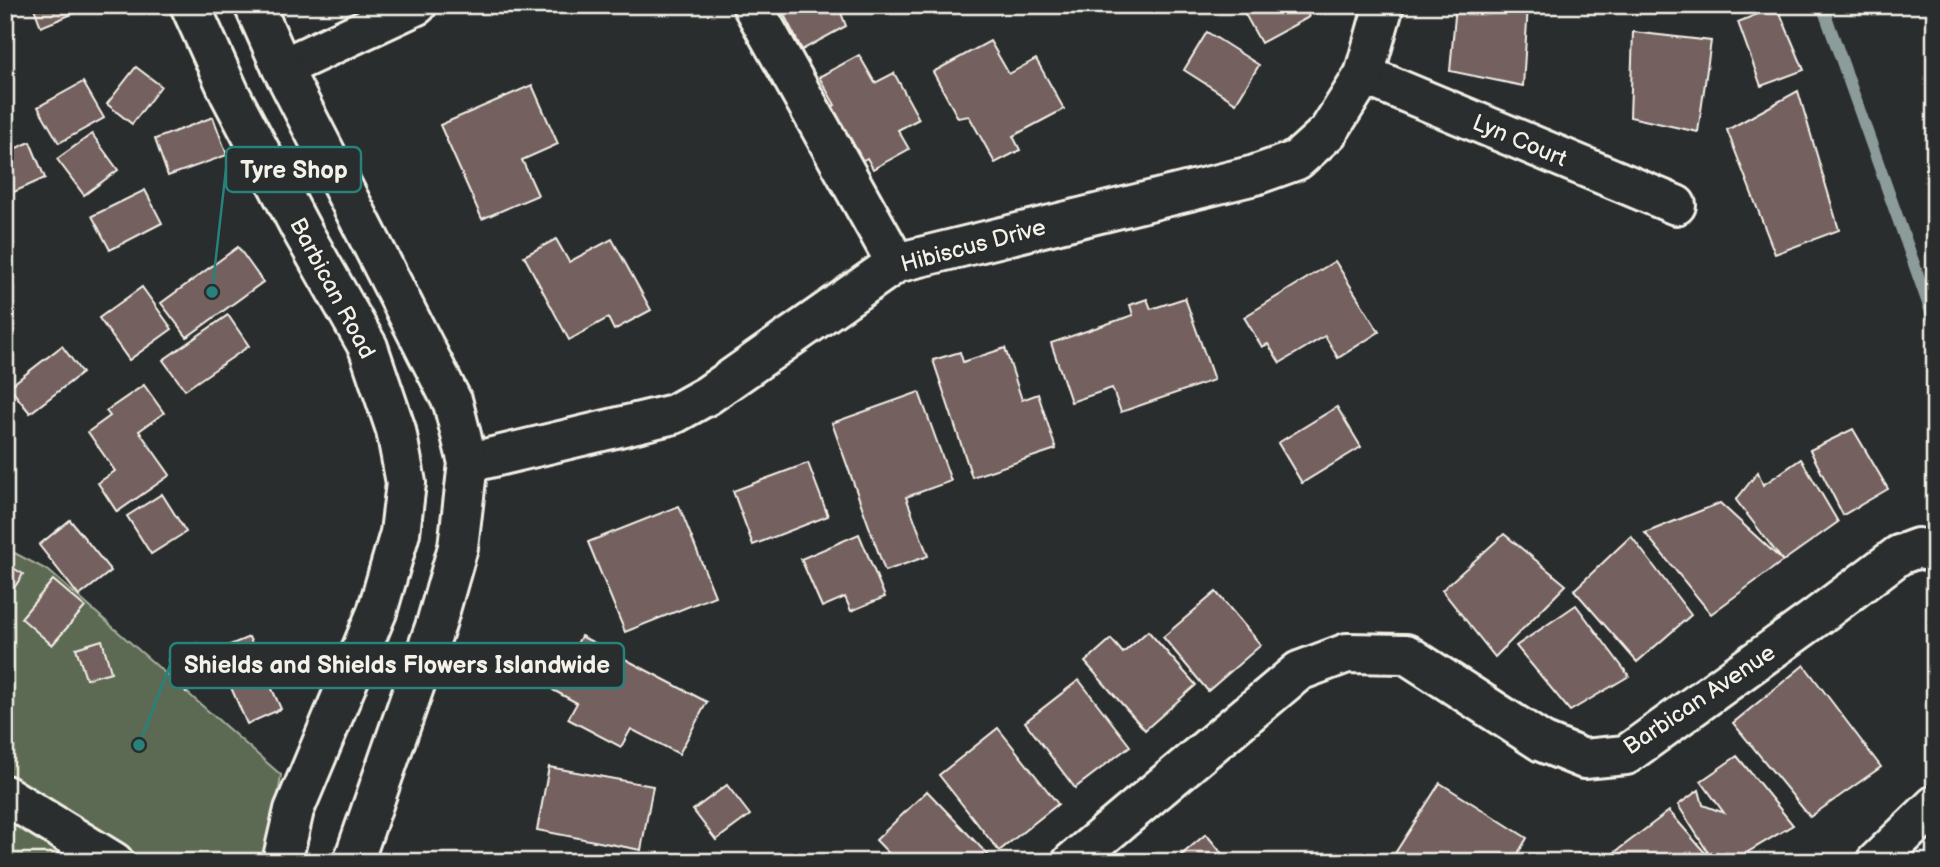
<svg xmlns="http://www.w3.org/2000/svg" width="1940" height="867" font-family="'Balsamiq Sans',sans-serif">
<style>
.green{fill:#5d6b52;stroke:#a8ae9d;stroke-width:2}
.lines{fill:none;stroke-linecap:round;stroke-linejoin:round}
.stream{stroke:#8c9c9b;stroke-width:12}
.building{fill:#73605f;stroke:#f4f1e8;stroke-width:2}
.minor-casing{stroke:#f4f1e8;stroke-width:44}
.secondary-casing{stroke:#f4f1e8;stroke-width:44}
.minor{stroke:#2a2d2e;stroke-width:38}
.secondary{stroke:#2a2d2e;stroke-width:38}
.labels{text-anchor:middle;stroke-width:5;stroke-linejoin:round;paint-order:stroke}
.street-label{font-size:23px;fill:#f4f1e8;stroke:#2a2d2e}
.leader{fill:none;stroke:#26827a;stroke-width:2.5}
.callout-dot{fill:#26827a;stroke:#2a2d2e;stroke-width:2.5}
.callout{fill:#2a2d2e;stroke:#26827a;stroke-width:2.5}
.callout-label{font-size:24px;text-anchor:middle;font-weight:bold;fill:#f4f1e8}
</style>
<rect width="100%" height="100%" fill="#2a2d2e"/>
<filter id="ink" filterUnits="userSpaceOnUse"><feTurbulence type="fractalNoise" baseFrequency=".0143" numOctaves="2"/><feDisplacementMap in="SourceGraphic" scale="14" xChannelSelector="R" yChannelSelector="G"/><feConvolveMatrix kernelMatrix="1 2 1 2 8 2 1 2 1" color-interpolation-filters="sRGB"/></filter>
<g filter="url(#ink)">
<!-- green -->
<path class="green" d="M5 548 49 571 281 775 269 862H5Z"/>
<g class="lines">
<!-- stream -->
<path class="stream" d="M1822 5 1935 323"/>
</g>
<!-- building -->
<g class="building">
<path d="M33 5H94L41 27Z"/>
<path d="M779 5H838L846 26 802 50Z"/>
<path d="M1240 5H1302L1309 17 1261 43Z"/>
<path d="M1456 5H1528L1523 86 1450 71Z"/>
<path d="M1777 6 1804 70 1761 86 1738 22Z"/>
<path d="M1207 32 1259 65 1236 103 1184 70Z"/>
<path d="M1633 32 1711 41 1698 132 1630 117Z"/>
<path d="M990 41 1009 74 1036 59 1064 109 1013 136 1020 150 995 163 969 116 958 118 933 72Z"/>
<path d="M859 55 875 83 894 73 919 119 898 130 909 149 873 169 867 158 849 168 820 113 835 105 819 77Z"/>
<path d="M136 67 161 86 132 124 107 104Z"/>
<path d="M83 82 104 118 59 143 38 107Z"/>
<path d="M532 85 558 144 522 160 538 195 482 219 440 125Z"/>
<path d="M1798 91 1839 230 1775 254 1727 130Z"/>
<path d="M213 117 227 155 168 176 155 139Z"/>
<path d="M92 134 118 170 84 195 57 159Z"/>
<path d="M30 142 45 178 5 196V153Z"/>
<path d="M145 190 162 223 110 250 92 216Z"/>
<path d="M556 239 569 262 612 239 651 310 614 330 608 318 569 340 524 256Z"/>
<path d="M238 247 263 282 187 337 161 303Z"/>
<path d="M1335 261 1379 332 1338 358 1325 336 1280 363 1268 344 1262 347 1244 317Z"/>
<path d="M142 287 172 329 129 360 99 318Z"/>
<path d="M1185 298 1214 380 1121 412 1112 388 1071 402 1051 343 1133 315 1130 305 1147 299 1151 309Z"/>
<path d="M228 315 249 346 185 390 163 360Z"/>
<path d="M62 346 82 373 30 413 9 387Z"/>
<path d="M1005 348 1022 400 1038 394 1056 449 972 477 933 360 960 352 963 362Z"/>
<path d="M144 385 164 413 139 431 170 475 117 512 98 483 115 471 88 432 110 416 106 411Z"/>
<path d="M919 392 951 481 906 497 928 556 885 571 832 423Z"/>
<path d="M1337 407 1361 447 1302 483 1278 443Z"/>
<path d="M1853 429 1888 489 1843 515 1810 450Z"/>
<path d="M1801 459 1838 522 1783 561 1736 500 1758 472 1763 485Z"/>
<path d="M808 463 828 516 753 545 733 491Z"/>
<path d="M162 494 186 532 151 554 127 516Z"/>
<path d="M1720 503 1783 561 1711 614 1645 533Z"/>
<path d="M679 506 715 596 625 632 588 542Z"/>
<path d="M70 520 111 571 79 596 39 545Z"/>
<path d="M859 534 885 597 851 611 845 597 822 607 801 559Z"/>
<path d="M1504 534 1566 585 1495 657 1442 590Z"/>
<path d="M1631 536 1691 615 1637 662 1574 590Z"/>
<path d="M5 563 23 574 5 602Z"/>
<path d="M53 580 85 607 52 645 21 618Z"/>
<path d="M1216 592 1261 645 1208 691 1163 637Z"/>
<path d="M1576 605 1629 676 1570 711 1516 646Z"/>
<path d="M1148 631 1196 685 1145 730 1085 662 1111 639 1123 653Z"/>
<path d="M581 636 707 702 679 754 631 729 621 747 568 719 577 703 553 690Z"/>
<path d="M249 637 281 709 247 724 215 651Z"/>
<path d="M102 640 111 672 86 679 76 648Z"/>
<path d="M198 643 216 676 186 692 168 660Z"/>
<path d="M1804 665 1881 767 1810 817 1733 723Z"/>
<path d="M1079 680 1130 746 1075 788 1025 722Z"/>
<path d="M998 728 1058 804 999 851 939 775Z"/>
<path d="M1737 756 1793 825 1731 862H1714L1678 805 1699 790 1703 805 1724 813 1701 781Z"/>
<path d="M549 767 653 786 641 850 537 830Z"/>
<path d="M1440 783 1527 838 1513 862H1398L1392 858Z"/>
<path d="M727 785 750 815 716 840 693 810Z"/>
<path d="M927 791 989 856 983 862H897L876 840Z"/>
<path d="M1669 811 1713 862H1602Z"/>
<path d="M1206 834 1229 862H1173Z"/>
<path d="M1578 854 1583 862H1568Z"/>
</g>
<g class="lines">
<!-- minor casing -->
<g class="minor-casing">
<g id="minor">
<path d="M752 5 896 263"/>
<path d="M282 68 417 5"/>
<path d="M1364 75 1676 205"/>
<path d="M468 463 674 414 708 395 896 263 1255 175 1297 160 1328 132 1364 75 1384 5"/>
<path d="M5 795 114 862"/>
<path d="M1072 862 1299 671 1347 653 1406 654 1542 742 1584 759 1626 755 1814 619 1899 555 1918 548 1935 553"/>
<path d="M1876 862 1935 805"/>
</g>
</g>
<!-- secondary casing -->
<g class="secondary-casing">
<g id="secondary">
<path d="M190 5 230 94 301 229 368 347 396 430 406 483 400 533 377 612 294 810 282 862"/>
<path d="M254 5 282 68 453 403 468 463 458 547 436 624 353 862"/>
</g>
</g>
<!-- minor -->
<use href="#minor" class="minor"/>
<!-- secondary -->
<use href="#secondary" class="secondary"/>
</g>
</g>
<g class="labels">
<!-- street labels -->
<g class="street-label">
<text transform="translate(1520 140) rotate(23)" y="8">Lyn Court</text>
<text transform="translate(973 245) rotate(-15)" y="8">Hibiscus Drive</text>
<text transform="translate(333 288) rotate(62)" y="8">Barbican Road</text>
<text transform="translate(1699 699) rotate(-34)" y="8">Barbican Avenue</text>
</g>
</g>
<!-- callouts -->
<path class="leader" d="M212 292L226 169M139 745L170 665"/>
<g class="callout-dot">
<circle cx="212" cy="292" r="7"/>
<circle cx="139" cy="745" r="7"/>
</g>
<g class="callout">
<rect x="226" y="147" width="135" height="45" rx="7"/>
<rect x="170" y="643" width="454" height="45" rx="7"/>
</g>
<g class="callout-label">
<text x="294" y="178">Tyre Shop</text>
<text x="397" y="673">Shields and Shields Flowers Islandwide</text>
</g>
<!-- margin -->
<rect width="1940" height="867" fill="none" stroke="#2a2d2e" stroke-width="28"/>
<rect x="14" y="14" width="1912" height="839" fill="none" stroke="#f4f1e8" stroke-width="2.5" filter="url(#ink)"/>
</svg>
